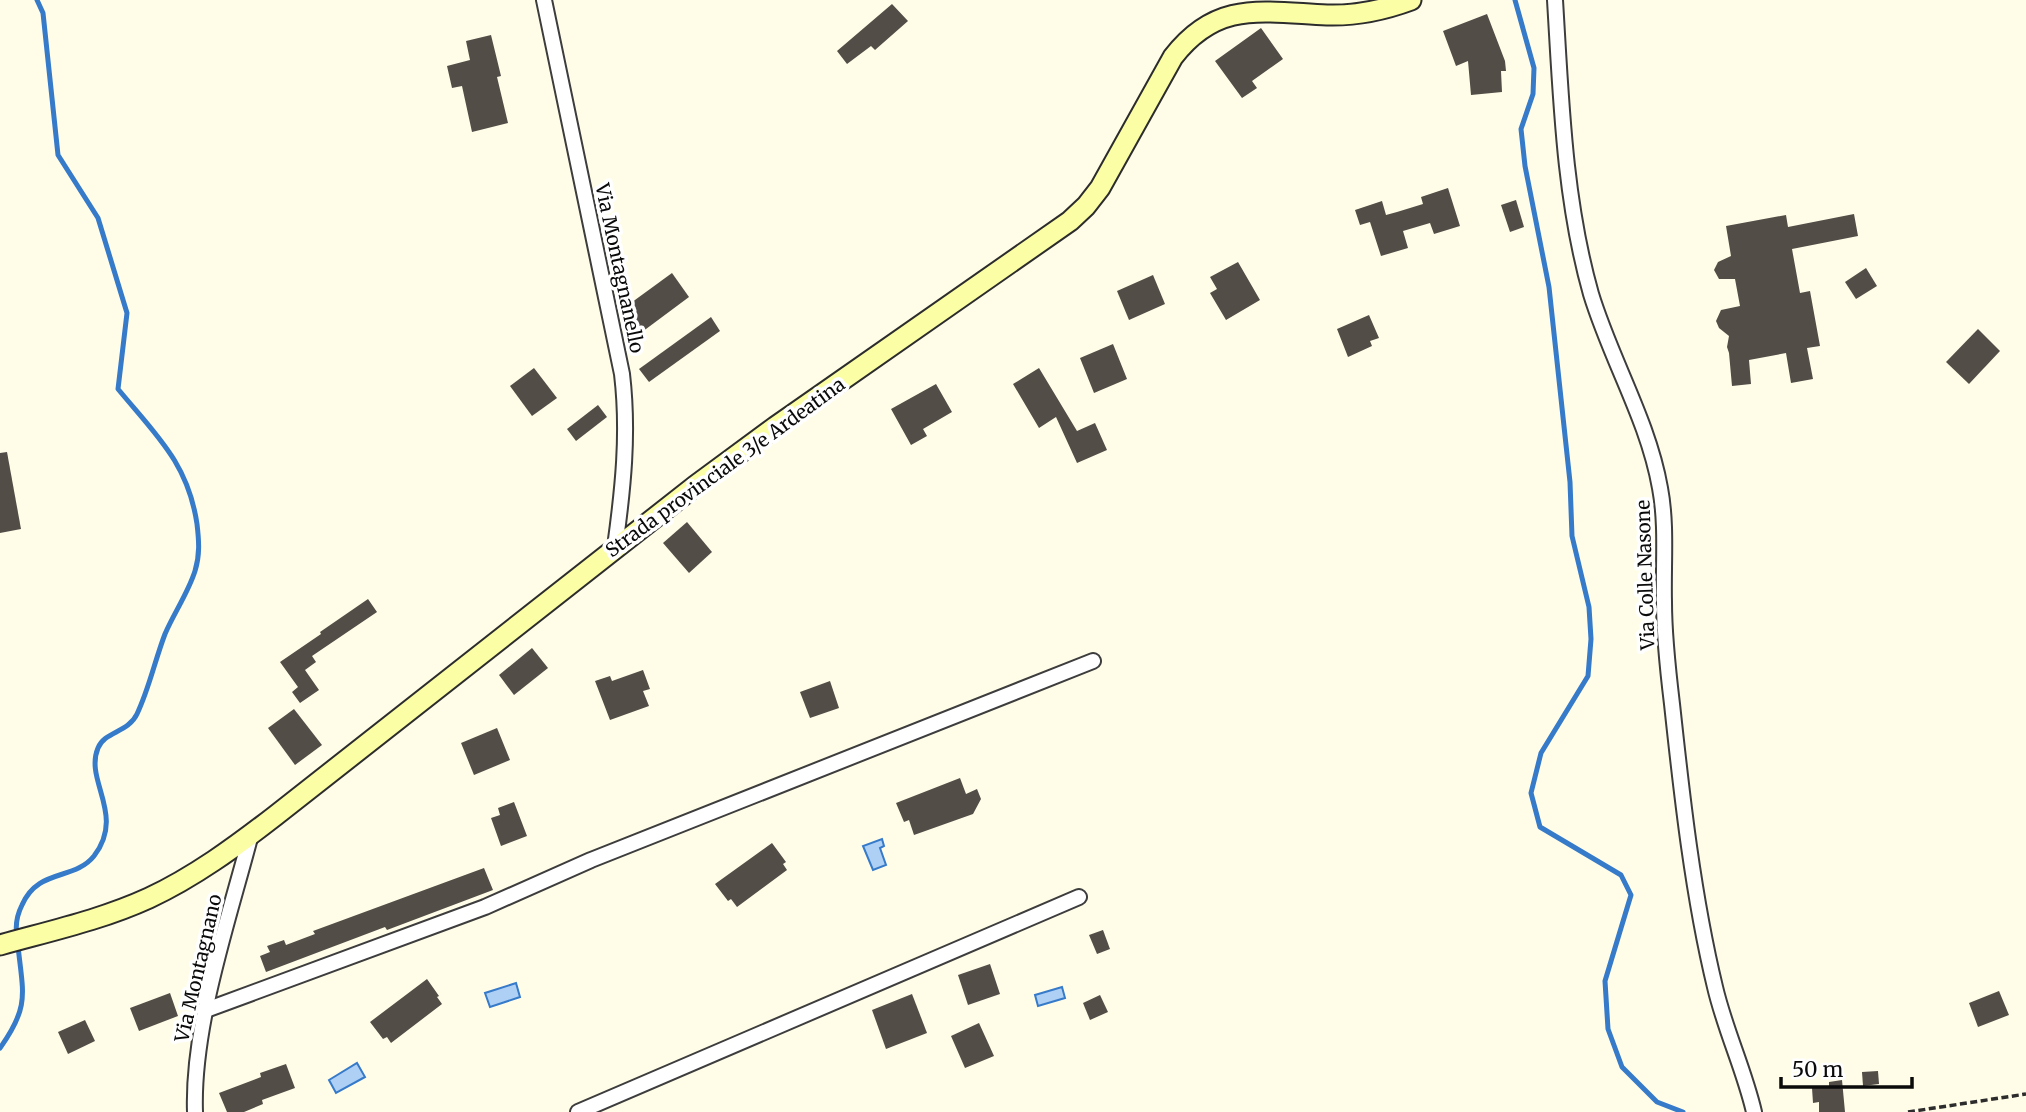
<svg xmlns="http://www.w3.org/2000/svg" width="2026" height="1112" font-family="Merriweather,serif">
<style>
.water{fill:#aed0f5;stroke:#367aca;stroke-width:2}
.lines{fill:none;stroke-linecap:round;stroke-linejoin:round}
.stream{stroke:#367aca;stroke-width:5}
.building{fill:#534d47}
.minor-casing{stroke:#3d3d3d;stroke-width:18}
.secondary-casing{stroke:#2c2c2c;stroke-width:23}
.path{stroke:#2c2c2c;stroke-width:3.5;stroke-dasharray:7 3.5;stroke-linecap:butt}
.minor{stroke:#fff;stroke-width:14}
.secondary{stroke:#fbfea4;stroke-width:19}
.labels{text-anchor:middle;stroke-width:7;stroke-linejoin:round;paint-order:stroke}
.street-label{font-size:19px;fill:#0a0a0a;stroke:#fff}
</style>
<rect width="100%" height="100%" fill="#fffde8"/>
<!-- water -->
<g class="water">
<path d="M882 839 884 846 880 848 886 865 873 870 863 846Z"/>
<path d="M516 983 520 997 490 1007 485 993Z"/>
<path d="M1062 987 1065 998 1038 1006 1035 995Z"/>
<path d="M357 1063 365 1077 336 1093 329 1080Z"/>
</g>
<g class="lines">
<!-- stream -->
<g class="stream">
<path d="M1515 0 1534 68 1533 94 1521 129 1525 166 1549 287 1570 482 1572 536 1589 607 1591 639 1588 676 1541 753 1531 793 1540 827 1621 875 1631 895 1605 981 1608 1029 1622 1067 1657 1102 1683 1112"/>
<path d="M17 936C15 925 17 915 22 905 38 868 74 881 94 856 126 814 84 781 98 748 105 731 128 733 137 714 149 689 155 660 165 634 174 613 188 593 195 571 200 555 199 541 197 524 188 463 156 435 118 389L127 313 98 218 58 155 43 13 37 0"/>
<path d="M0 1048C30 1006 23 994 18 946"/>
</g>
</g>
<!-- building -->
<g class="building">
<path d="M892 4 908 21 875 50 871 46 847 64 837 51Z"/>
<path d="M1487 14 1505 61 1506 71H1501L1502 92 1471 95 1468 61 1456 66 1443 31Z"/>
<path d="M1261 28 1283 59 1252 81 1257 88 1242 98 1215 61Z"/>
<path d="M491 35 501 76 497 77 508 123 472 132 462 86 452 88 447 66 470 60 466 41Z"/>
<path d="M1448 188 1460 226 1434 234 1430 223 1403 231 1408 248 1381 256 1370 222 1360 225 1355 210 1382 201 1386 215 1397 212 1423 204 1421 197Z"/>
<path d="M1516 200 1524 227 1510 232 1501 205Z"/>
<path d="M1854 214 1858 236 1792 249 1800 293 1810 291 1820 346 1807 348 1813 379 1791 383 1786 353 1749 360 1751 384 1732 386 1729 353 1727 347 1729 336 1719 328 1716 321 1721 310 1740 306 1735 279H1719L1714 270 1718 262 1731 256 1726 226 1786 215 1788 227Z"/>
<path d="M1238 262 1260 300 1226 320 1210 293 1217 289 1210 277Z"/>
<path d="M1866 268 1877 286 1856 299 1845 282Z"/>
<path d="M672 273 689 297 642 332 624 308Z"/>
<path d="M1153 275 1165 304 1129 320 1117 291Z"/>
<path d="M1369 315 1379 338 1370 341 1372 346 1348 357 1337 329Z"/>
<path d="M711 317 720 331 649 382 639 369Z"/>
<path d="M1978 329 2000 351 1969 384 1946 362Z"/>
<path d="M1113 344 1127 379 1094 393 1080 358Z"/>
<path d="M534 368 557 398 532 416 510 386Z"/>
<path d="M1039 368 1077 431 1095 423 1107 450 1077 463 1056 417 1039 428 1013 384Z"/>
<path d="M936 384 952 412 923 429 927 436 911 445 891 409Z"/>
<path d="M598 405 607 417 576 441 567 429Z"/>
<path d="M7 452 21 529 0 533V453Z"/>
<path d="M687 522 712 552 689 573 663 543Z"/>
<path d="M368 599 377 612 312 656 316 662 305 670 319 690 300 703 292 692 298 687 280 662 321 634 320 632Z"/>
<path d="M532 648 548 668 514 695 499 675Z"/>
<path d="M643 670 650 689 643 691 649 706 610 720 595 681 610 676 612 681Z"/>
<path d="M830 681 839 708 810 718 800 692Z"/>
<path d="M294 709 322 745 295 765 268 728Z"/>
<path d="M497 728 510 760 474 775 461 743Z"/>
<path d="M960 778 966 794 977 789 981 799 973 814 914 835 909 820 904 822 896 803Z"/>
<path d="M514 802 527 836 501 846 491 818 500 815 498 808Z"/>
<path d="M772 843 786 862 783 864 787 870 737 907 731 899 728 901 715 884Z"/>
<path d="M484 868 493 890 387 930 385 927 266 972 260 956 270 952 267 946 284 940 286 945 315 934 313 931Z"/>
<path d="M1103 930 1110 949 1097 954 1089 935Z"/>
<path d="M990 964 1000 994 968 1005 958 975Z"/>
<path d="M427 979 439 996 437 997 442 1004 391 1043 387 1037 383 1039 370 1022Z"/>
<path d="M1999 991 2009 1015 1978 1027 1969 1003Z"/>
<path d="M170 993 178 1016 139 1031 130 1008Z"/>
<path d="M912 994 927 1033 886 1049 872 1010Z"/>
<path d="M1100 995 1108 1012 1090 1020 1083 1003Z"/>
<path d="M85 1020 95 1041 68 1054 58 1032Z"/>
<path d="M979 1023 994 1056 965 1068 951 1036Z"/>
<path d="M286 1064 295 1088 262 1100 263 1104 244 1112H227L219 1093 261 1077 260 1073Z"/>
<path d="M1878 1071 1879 1084 1863 1086 1862 1072Z"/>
<path d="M1842 1080 1845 1112H1819V1102L1813 1103 1812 1088 1829 1086V1082Z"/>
</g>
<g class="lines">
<!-- minor casing -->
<g class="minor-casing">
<g id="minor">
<path d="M544 0 622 374C629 433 623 489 615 547"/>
<path d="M1555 0C1561 98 1564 199 1591 294 1611 360 1648 420 1660 488 1667 525 1663 564 1664 602 1664 636 1668 671 1672 704 1682 797 1693 896 1715 987 1725 1030 1744 1069 1754 1112"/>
<path d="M206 1010 485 907 591 860 1093 661"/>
<path d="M195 1112C192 1025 229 919 251 834"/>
<path d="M578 1112 1079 897"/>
</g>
</g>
<!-- secondary casing -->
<g class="secondary-casing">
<path id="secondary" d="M0 945C50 931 101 920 149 898 194 877 235 847 275 816L695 486 775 427 1070 221 1086 206 1100 188 1173 57C1217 0 1262 12 1327 15 1357 16 1384 10 1411 0"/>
</g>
<!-- path -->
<path class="path" d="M1908 1112 2026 1094"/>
<!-- minor -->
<use href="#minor" class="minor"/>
<!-- secondary -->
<use href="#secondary" class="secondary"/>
</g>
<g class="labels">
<!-- street labels -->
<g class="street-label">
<text transform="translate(620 268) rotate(78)" y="7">Via Montagnanello</text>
<text transform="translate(725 467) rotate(-36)" y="7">Strada provinciale 3/e Ardeatina</text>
<text transform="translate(1645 575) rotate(-92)" y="7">Via Colle Nasone</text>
<text transform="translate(198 968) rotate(-77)" y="7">Via Montagnano</text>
</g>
</g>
<!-- scale -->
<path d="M1781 1077v10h131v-10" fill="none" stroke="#0a0a0a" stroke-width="3.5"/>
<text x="1792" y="1077" font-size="21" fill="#0a0a0a" stroke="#ffffff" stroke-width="5" paint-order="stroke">50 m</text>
</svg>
